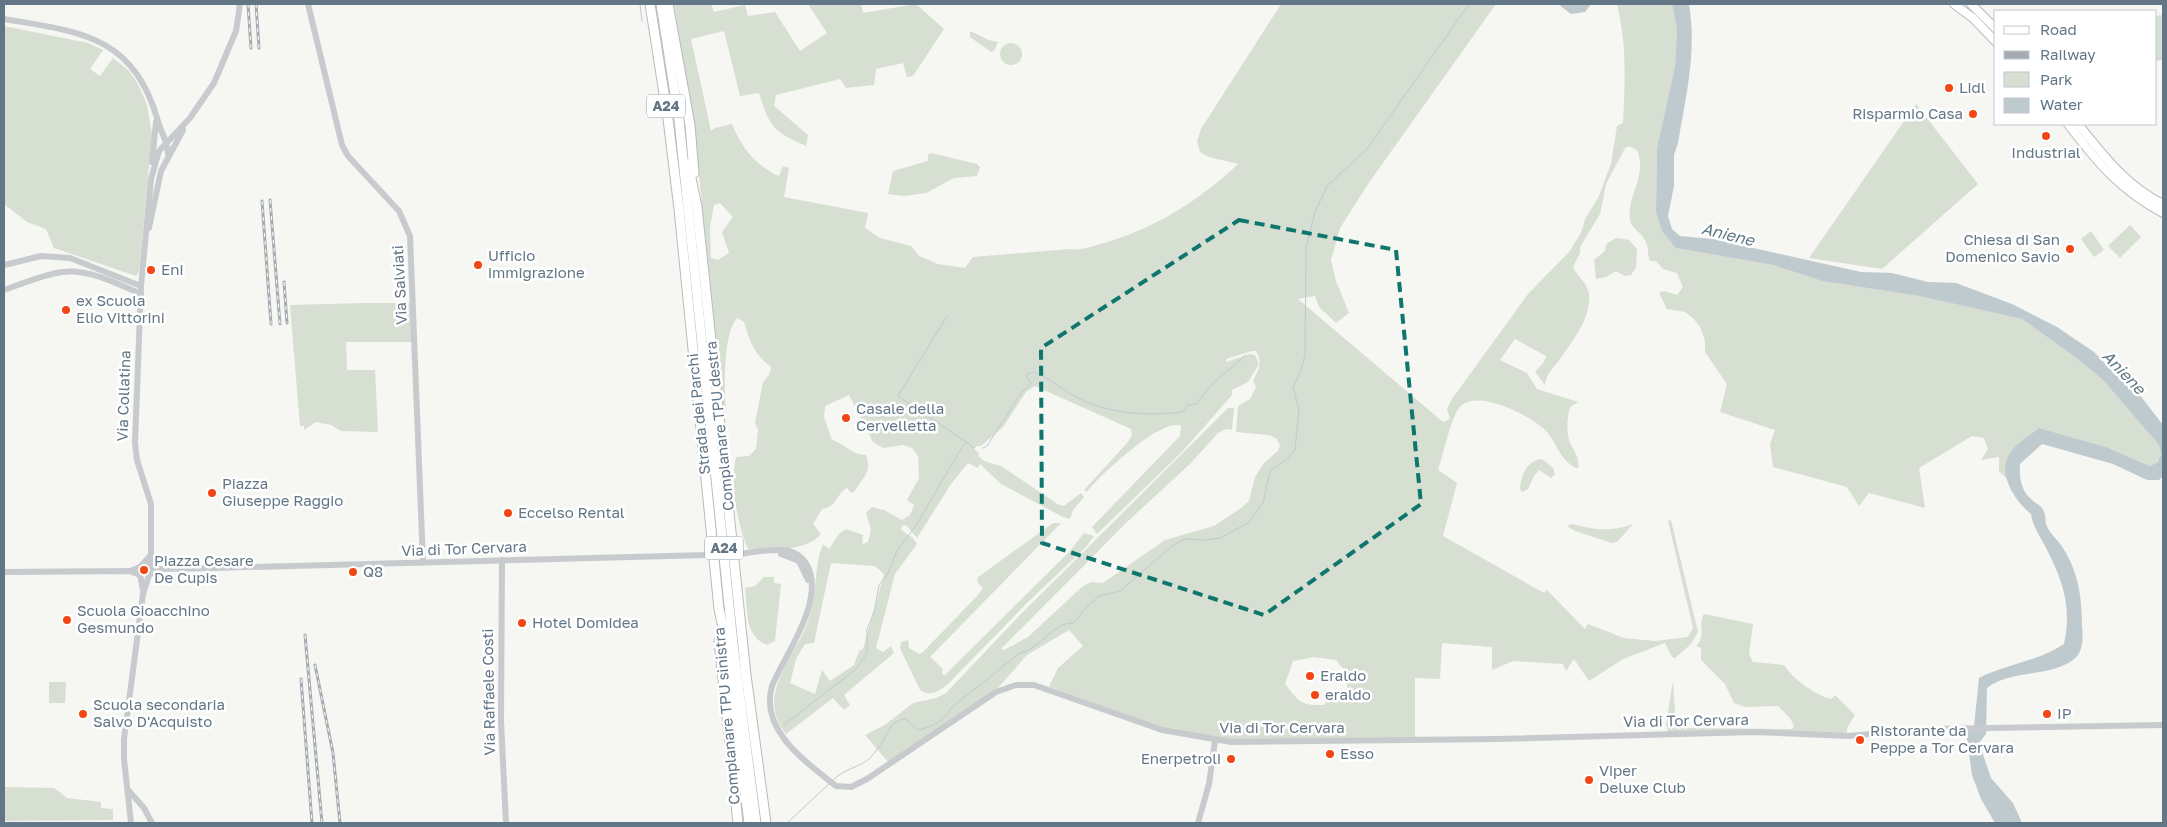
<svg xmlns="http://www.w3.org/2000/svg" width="2167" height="827" font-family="'Golos Text',sans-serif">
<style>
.green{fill:#d7ded2;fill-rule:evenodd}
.water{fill:#bfcacf}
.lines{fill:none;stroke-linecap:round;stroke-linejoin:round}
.stream{stroke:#bfcacf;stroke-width:1}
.major-casing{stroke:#b8bcc0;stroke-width:10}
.highway-casing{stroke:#b7bbbe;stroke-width:11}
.minor{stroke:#c8cbce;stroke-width:6}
.major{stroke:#fff;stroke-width:8}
.highway{stroke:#fff;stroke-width:9}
.rail-casing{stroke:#a5abb1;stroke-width:3}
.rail{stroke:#fff;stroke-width:1;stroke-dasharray:4;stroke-linecap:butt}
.minor-bridge{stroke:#c8cbce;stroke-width:6}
.marked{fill:none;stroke:#0f766e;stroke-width:4;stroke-dasharray:10 6;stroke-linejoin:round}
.poi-dot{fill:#f24615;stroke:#fff;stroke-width:2}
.labels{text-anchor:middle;stroke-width:5;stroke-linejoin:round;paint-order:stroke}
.shield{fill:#fff;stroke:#919faa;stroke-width:1}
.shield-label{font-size:14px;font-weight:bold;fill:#627686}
.poi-label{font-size:15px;fill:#627686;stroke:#fff;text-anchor:start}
.street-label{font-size:15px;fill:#627686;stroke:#fff}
.water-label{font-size:16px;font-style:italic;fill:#5e7983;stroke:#fff}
</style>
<rect width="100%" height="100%" fill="#f6f6f2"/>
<!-- green -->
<g class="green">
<path d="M674 4H711L714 12 745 5 748 16 775 12 800 51 827 33 808 4H861L863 13 916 4 944 29 913 76 907 77 903 63 876 69 874 85 846 88 840 79 776 95 774 106 808 135 806 146C773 131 770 128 759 93L740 96 724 31 691 39 711 131 715 128 732 124C741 147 756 166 779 176L783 166 789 168 784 197 868 213 865 228 880 238 911 246 919 256 938 264 965 268 973 257 1070 249C1082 251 1092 246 1104 243 1154 229 1200 200 1238 164L1209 157 1200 152 1197 141 1201 129 1281 4H1496L1368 184 1340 228 1331 260 1336 281 1349 313 1336 323 1319 307 1315 296 1298 299 1443 422 1450 419 1447 409 1452 399 1528 294 1569 252 1581 233 1585 219 1598 198 1611 164 1617 126 1623 123C1625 81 1627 45 1617 4H1672L1677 29 1675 66 1657 148 1656 211 1676 248 1773 265 1822 281 1919 296 2022 319 2075 357 2103 380 2159 445 2161 454 2158 462 2150 466 2106 447 2039 428C2018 444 2003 453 2009 481L1999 471V457L1981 460 1988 449 1984 438 1972 436 1919 468 1925 508 1869 493 1859 506 1847 487 1773 467 1770 444 1775 430 1720 412 1727 384 1705 352V341L1700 327 1693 318 1685 312 1667 309 1659 293 1664 291 1677 295 1683 287 1677 273 1663 269 1656 261H1650C1647 255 1649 248 1646 242 1643 233 1632 230 1630 220 1626 196 1648 177 1637 150L1629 146 1625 148 1606 184 1600 214 1580 247V253L1573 267C1577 276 1587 283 1589 293 1592 316 1573 341 1560 359 1554 368 1546 373 1545 385L1535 372 1544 362 1546 356 1515 339 1500 360 1527 373 1537 389 1578 402 1570 407C1567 417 1566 432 1570 443 1575 452 1580 458 1578 469 1557 459 1559 443 1544 429 1529 415 1475 387 1459 408 1451 418 1443 456 1438 470L1457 483 1443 536 1544 593 1547 590 1585 629 1588 624 1624 638 1655 641 1688 637 1693 628 1668 521 1671 520 1698 632 1691 644 1675 658 1672 657 1665 643 1623 659 1589 681 1574 659 1566 671 1563 664 1513 661 1492 670V647L1442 643 1440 679 1415 678V737L1231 740 1159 727 1049 687 1058 668 1083 646 1069 630 1027 655 998 688 888 762 865 735 885 725 913 703 936 698 946 693 1021 614 1228 408H1234L1232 430 1226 429 1218 433 1191 463 1127 522 1001 649 1004 650 1028 637 1082 587 1091 582 1103 583 1165 540 1214 526 1241 508 1249 501 1255 477 1264 463 1278 451 1280 445 1276 438 1268 435 1236 432 1238 406 1250 399 1256 387 1253 381C1259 368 1263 364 1256 351H1252L1226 359V362L1250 354 1255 355 1259 364 1248 382 1232 390V395L1182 452 1097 534 1092 527 1180 436 1181 426C1162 417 1099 476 1087 492L1084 490 1128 442 1132 435 1131 429 1035 386 1026 392 1003 427 981 446H977L974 449 979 453 978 456 986 462 1001 466 1059 505 1064 506 1081 493 1084 497 1073 510 1070 519 1063 517 1001 484 980 464 978 468 968 463 951 484 917 538 906 525 902 526 901 530 913 538 917 544 895 574 876 648 883 652 891 646 894 653 844 695 850 705 844 710 833 698 786 734C753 693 799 655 810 615 818 591 813 570 823 544L829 549 839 534 846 529 863 535 862 544 868 542 871 530 866 513 872 507 884 510 902 520 910 515 914 505 907 500 919 478 918 456 912 448 903 445 883 448 873 442 849 395 825 406 824 417 832 440C844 443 853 456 866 455 872 471 864 476 854 492L851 493 847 488C836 494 837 507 822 509L813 524 821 534C805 553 770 548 748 549 737 523 730 485 736 457L749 456 756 449 758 430 755 423 763 382 769 375 771 367C754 354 750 342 744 322L737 318C724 333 725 375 725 394 725 403 727 414 724 421L694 126ZM720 203 733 217 722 232 729 253 718 260 711 258 710 227 714 205ZM831 563 875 566 884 574 863 649 859 651 854 665 830 681 822 670 815 694 790 683 796 659 805 644 814 643ZM1314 657 1336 660 1347 674V690L1333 692 1324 705C1300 706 1299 701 1285 684L1293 661Z"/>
<path d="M2163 15V60L2156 61V16Z"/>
<path d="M4 26 88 43 103 50 90 69 100 76 113 58 129 71 138 84 147 105 152 134 139 272 136 276 54 248 46 229 27 222 4 204Z"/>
<path d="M970 31 989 40 998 42 994 51 991 52 970 37Z"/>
<circle cx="1011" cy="54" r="11"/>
<path d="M1916 104 1978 184 1882 269 1809 258Z"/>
<path d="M931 153 977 164 980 167 977 176 954 178 926 193 904 196 888 194 893 171 928 161V155Z"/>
<path d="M2130 225 2141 237 2120 258 2108 246Z"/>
<path d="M2091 231 2104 250 2094 257 2081 239Z"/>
<path d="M1616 238 1629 240 1637 249 1636 267 1631 275 1625 276 1616 271 1606 277 1596 279 1594 260 1605 251 1606 244Z"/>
<path d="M366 303H411L413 342H346L347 370H375L378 432 341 431 331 425 316 422 304 430V426H300L290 305Z"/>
<path d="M1542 459 1553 468 1555 474 1551 478 1539 470 1534 476 1528 489 1522 492 1520 489C1521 474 1527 461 1542 459Z"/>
<path d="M1053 523H1061L930 657 943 669 942 674 945 675 1070 551 1084 533 1094 536 1086 547 1028 602 949 683C941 690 930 698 920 690L900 648 901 642 908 640 909 648 919 654 922 653 978 595 983 588 978 583 977 578Z"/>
<path d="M1572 524C1595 530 1611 532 1633 524L1617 542 1612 543 1575 531 1567 526Z"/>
<path d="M764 577H774V583L781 584 775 641 767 645C744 636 748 610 745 588L755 586Z"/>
<path d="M1704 614 1753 624 1749 654 1753 662 1784 665C1792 678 1816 696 1831 699L1835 695 1855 715 1847 728V734L1668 732 1666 724 1673 681 1676 728 1792 729 1794 726 1790 718 1778 706 1745 707 1734 703 1725 684 1701 660V648L1696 646C1707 636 1697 624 1704 614Z"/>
<path d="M49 682H66L65 703H49Z"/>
<path d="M4 787 54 788 67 798 101 802V808L113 809V820L4 821Z"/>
</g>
<!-- water -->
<g class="water">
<path d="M1558 4H1591L1585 12 1571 14Z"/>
<path d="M1672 4H1689C1697 51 1686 96 1678 143L1674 155V186L1668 216 1672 229 1680 236 1713 239 1861 272 1892 273 1928 282 1956 283 2012 304 2057 327 2094 352 2117 376 2139 394 2163 425V476L2159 480H2147L2113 464 2042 444 2020 464C2019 476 2021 491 2031 499 2036 504 2042 505 2044 512 2046 516 2045 520 2046 524 2049 533 2056 538 2061 545 2078 570 2082 596 2082 625 2083 637 2084 652 2073 660 2048 678 2010 669 1987 688L1986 734 1979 743 1991 778 2013 803 2022 823H1995L1981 799 1972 775 1966 732 1974 726 1979 678C2006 664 2039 661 2064 644 2072 607 2063 581 2046 548 2040 536 2033 527 2031 514 2016 502 1997 474 2009 455 2015 444 2029 436 2039 428L2106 447 2150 466 2158 462 2161 454 2159 445 2103 380 2075 357 2022 319 1919 296 1822 281 1773 265 1676 248 1662 231 1656 212 1657 148 1675 66 1677 29Z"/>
</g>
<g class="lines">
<!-- stream -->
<g class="stream">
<path d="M640 4 642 21"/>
<path d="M947 316 898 396 966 442"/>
<path d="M983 448 987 446 1021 393 1031 384 1026 375 1033 372C1050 378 1064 391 1080 399 1109 414 1150 416 1182 412L1188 405 1196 404 1211 385 1246 355"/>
<path d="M784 725 856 669 867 653V629L874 612 879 585 887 575 897 551 917 524 962 447 966 442 974 448"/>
<path d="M833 780C844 769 862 766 870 758 875 752 881 745 884 739 890 728 892 721 905 719L918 730C933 727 944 721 951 708L1020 653C1042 648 1052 622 1074 623L1084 610 1099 596 1120 591 1173 545 1185 539 1205 540 1220 538 1248 523 1263 503 1270 471 1287 459 1295 450 1299 409 1293 388 1301 370 1305 355 1306 247 1315 212 1327 186 1367 149 1469 4"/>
<path d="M787 823 829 784"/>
</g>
<!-- major casing -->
<g class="major-casing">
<g id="major">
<path d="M1954 4 1973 18 1996 42"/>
<path d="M1971 4 1996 29"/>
<path d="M2068 124C2097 162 2120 190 2163 213"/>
<path d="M2078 124C2103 155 2127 187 2163 204"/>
</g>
</g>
<!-- highway casing -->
<g class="highway-casing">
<g id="highway">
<path d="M650 4 668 119 679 209 719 609 723 627 749 823"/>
<path d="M661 4 679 120 733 644 756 823"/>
<path d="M668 4 690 125 694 173"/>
<path d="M688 164 697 207 746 675 766 823"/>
<path d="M719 641 738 823"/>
</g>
</g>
<!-- minor -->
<g class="minor">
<path d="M308 4 342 145 348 156 399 211 410 236 423 563"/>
<path d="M4 19C81 32 133 35 158 121 161 132 168 143 168 154"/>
<path d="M152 162 156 122"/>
<path d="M149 228 161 171 183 130"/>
<path d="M4 265 41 256 70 258 141 286"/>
<path d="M4 290C22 284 44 274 63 272 90 269 118 284 141 294"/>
<path d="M740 554C755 552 774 548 789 551 797 553 803 558 807 565 826 601 785 654 772 686 759 730 806 762 836 786L851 787 867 779 996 692 1016 685H1034L1162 730 1231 742 1496 739 1754 732 1848 736 1932 729 2163 725"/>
<path d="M781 554 799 561 808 580"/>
<path d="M502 560 501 721 506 823"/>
<path d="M149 566 151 561V504L137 460 135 443 141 286 151 179 159 151 190 118 214 83 236 31 240 4"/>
<path d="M150 567 160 569 213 568 707 555"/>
<path d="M130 571 140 567 151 555"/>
<path d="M4 572 130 571 140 575 143 590"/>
<path d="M128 790 144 808 152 823"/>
<path d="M131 823 124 759V739L143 594 149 575 157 569"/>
<path d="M1198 823 1209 784 1215 741"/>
</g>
<!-- major -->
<use href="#major" class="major"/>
<!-- highway -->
<use href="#highway" class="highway"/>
<!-- rail casing -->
<g class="rail-casing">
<g id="rail">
<path d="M248 4 251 48"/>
<path d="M256 4 259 48"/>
<path d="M270 200 280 324"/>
<path d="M262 201 271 324"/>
<path d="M284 282 287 323"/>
<path d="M305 635 322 823"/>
<path d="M315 665 333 753 340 823"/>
<path d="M301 679 312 823"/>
</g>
</g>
<!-- rail -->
<use href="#rail" class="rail"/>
<!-- minor-bridge -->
<path class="minor-bridge" d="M707 555 740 554"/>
</g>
<!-- marked area -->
<path class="marked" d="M1239 220 1396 250 1421 504 1264 615 1042 543 1041 348Z"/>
<!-- markers -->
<g class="poi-dot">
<circle cx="1949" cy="88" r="5"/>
<circle cx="1973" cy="114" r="5"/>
<circle cx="2046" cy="136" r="5"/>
<circle cx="2070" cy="249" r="5"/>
<circle cx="478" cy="265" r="5"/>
<circle cx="151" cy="270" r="5"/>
<circle cx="66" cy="310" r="5"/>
<circle cx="846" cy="418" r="5"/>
<circle cx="212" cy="493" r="5"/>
<circle cx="508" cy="513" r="5"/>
<circle cx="144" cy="570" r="5"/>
<circle cx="353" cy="572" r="5"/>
<circle cx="67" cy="620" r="5"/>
<circle cx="522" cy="623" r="5"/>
<circle cx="1310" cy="676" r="5"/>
<circle cx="1315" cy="695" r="5"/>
<circle cx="83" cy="714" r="5"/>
<circle cx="2047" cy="714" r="5"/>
<circle cx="1860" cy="740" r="5"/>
<circle cx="1330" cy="754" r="5"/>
<circle cx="1231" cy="759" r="5"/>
<circle cx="1589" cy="780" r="5"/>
</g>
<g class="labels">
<!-- shield labels -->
<g class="shield">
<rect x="647" y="94.5" width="38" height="23" rx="4"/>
<rect x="705" y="536.5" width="38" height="23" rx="4"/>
</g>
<g class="shield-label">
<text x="666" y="111">A24</text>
<text x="724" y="553">A24</text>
</g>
<!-- poi labels -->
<g class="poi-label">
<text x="1959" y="93">Lidl</text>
<text x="1963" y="119" text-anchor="end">Risparmio Casa</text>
<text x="2046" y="158" text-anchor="middle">Industrial</text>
<text x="2060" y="245" text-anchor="end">Chiesa di San<tspan x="2060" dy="17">Domenico Savio</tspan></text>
<text x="488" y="261">Ufficio<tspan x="488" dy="17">immigrazione</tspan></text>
<text x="161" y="275">Eni</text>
<text x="76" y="306">ex Scuola<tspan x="76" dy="17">Elio Vittorini</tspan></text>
<text x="856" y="414">Casale della<tspan x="856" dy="17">Cervelletta</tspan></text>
<text x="222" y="489">Piazza<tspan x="222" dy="17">Giuseppe Raggio</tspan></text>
<text x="518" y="518">Eccelso Rental</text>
<text x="154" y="566">Piazza Cesare<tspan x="154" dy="17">De Cupis</tspan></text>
<text x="363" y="577">Q8</text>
<text x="77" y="616">Scuola Gioacchino<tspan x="77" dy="17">Gesmundo</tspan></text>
<text x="532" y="628">Hotel Domidea</text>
<text x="1320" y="681">Eraldo</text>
<text x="1325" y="700">eraldo</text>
<text x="93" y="710">Scuola secondaria<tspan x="93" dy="17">Salvo D'Acquisto</tspan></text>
<text x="2057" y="719">IP</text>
<text x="1870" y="736">Ristorante da<tspan x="1870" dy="17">Peppe a Tor Cervara</tspan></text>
<text x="1340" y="759">Esso</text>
<text x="1221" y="764" text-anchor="end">Enerpetroli</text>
<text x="1599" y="776">Viper<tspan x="1599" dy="17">Deluxe Club</tspan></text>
</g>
<!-- street labels -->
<g class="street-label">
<text transform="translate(400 285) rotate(-93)" y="5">Via Salviati</text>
<text transform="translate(124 396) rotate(-88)" y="5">Via Collatina</text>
<text transform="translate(699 414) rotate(-96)" y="5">Strada dei Parchi</text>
<text transform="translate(720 426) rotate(-96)" y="5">Complanare TPU destra</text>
<text transform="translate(464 549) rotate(-2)" y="5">Via di Tor Cervara</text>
<text transform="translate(489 692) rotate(-91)" y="5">Via Raffaele Costi</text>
<text transform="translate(727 716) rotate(-95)" y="5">Complanare TPU sinistra</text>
<text transform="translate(1686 721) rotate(-1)" y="5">Via di Tor Cervara</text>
<text x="1282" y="733">Via di Tor Cervara</text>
</g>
<!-- water labels -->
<g class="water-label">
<text transform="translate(1728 234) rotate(14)" y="6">Aniene</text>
<text transform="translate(2124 372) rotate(46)" y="6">Aniene</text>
</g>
</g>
<!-- border -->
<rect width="2167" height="827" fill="none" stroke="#627686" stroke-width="10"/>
<!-- legend -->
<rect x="1994" y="10" width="162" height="115" fill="#ffffff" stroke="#c0c8cf"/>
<rect x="2004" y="26" width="25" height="8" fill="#ffffff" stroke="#c0c8cf"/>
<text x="2040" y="35" font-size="15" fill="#627686">Road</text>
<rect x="2004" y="51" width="25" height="8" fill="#a5abb1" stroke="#c0c8cf"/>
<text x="2040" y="60" font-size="15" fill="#627686">Railway</text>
<rect x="2004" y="72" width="25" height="15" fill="#d7ded2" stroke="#c0c8cf"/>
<text x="2040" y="85" font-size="15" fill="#627686">Park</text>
<rect x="2004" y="98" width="25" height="15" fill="#bfcacf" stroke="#c0c8cf"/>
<text x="2040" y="110" font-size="15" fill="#627686">Water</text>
</svg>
